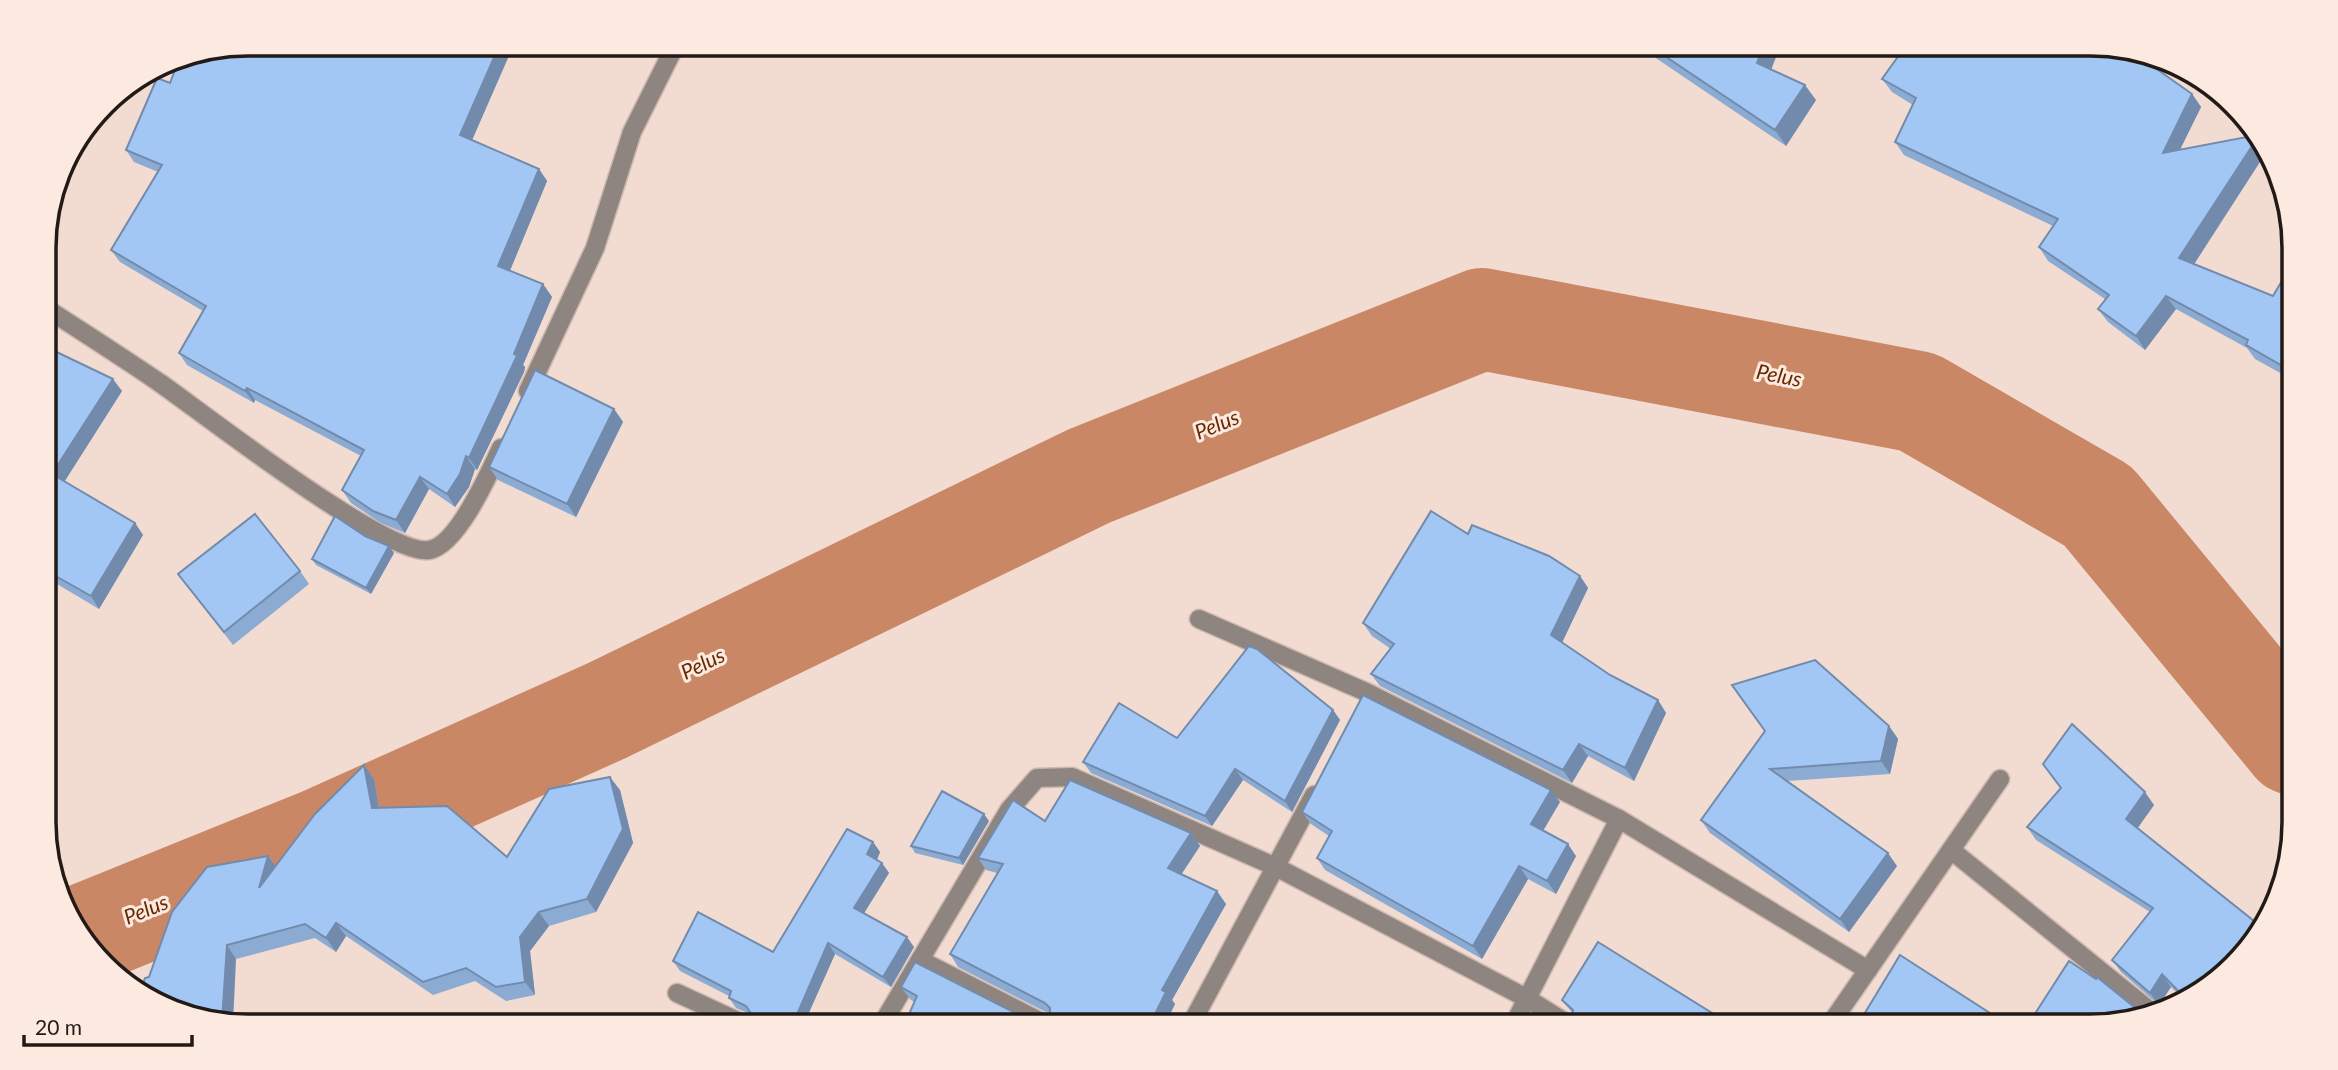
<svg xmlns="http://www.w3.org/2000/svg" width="2338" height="1070" font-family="Lato,sans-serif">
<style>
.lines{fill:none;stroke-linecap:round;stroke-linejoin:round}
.river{stroke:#ca8765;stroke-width:102}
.minor-casing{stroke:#cdb8af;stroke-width:21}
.minor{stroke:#8e8580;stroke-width:18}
.wall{fill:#8cabd3}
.shaded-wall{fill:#728bac}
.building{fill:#a3c7f5;stroke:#728bac;stroke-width:2}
.labels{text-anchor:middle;stroke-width:6;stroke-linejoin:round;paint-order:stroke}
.water-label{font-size:21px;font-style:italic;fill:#672a00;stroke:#fce9e0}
.rim{fill:none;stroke:#221a16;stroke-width:3.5}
</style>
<rect width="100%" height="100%" fill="#f2dbd0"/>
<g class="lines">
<!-- river -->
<path class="river" d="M81 936 321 839 606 711 1089 476 1482 319 1918 402 2098 506 2294 744"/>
<!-- minor casing -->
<g class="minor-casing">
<g id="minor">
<path d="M44 307C83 332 122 357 160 383 203 413 387 557 429 550 457 546 490 472 501 448"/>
<path d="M528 391 595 248 632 132 676 44"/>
<path d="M1199 619 1366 692 1619 819 1868 970"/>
<path d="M1951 850 2149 1010"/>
<path d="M920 960 1009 810 1037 778 1072 777 1276 867 1528 999 1571 1026"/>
<path d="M677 993 748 1026"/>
<path d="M881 1026 920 960 1049 1026"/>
<path d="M1190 1026 1314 795"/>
<path d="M1513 1026 1619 819"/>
<path d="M1829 1026 2000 779"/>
</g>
</g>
<!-- minor -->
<use href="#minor" class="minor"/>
</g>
<!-- wall -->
<g class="wall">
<path d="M248 44H514L472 140 539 169 547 181 510 270 543 284 552 297 523 365 525 367 524 372 477 470 475 469 469 487 455 507 429 489 405 533 381 523 351 503 342 490 361 456 255 400 254 403 187 365 179 353 203 311 120 262 111 250 158 172 134 162 126 150 170 83Z"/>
<path d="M1635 44H1781L1771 69 1816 100 1786 146Z"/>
<path d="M1882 79 2192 94 2201 107 2180 149 2257 135 2265 154 2194 264 2273 296 2293 262V380L2255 359 2247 348 2176 309 2145 350 2108 322 2098 309 2105 299 2048 261 2039 247 2053 226 1904 155 1895 142 1913 105 1892 92Z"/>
<path d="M44 346 122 391 64 482 135 523 143 535 99 609 52 581 45 598Z"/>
<path d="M614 409 623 422 576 517 498 480 489 467Z"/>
<path d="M1468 534 1580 576 1588 588 1562 642 1610 675 1658 700 1666 713 1634 781 1588 756 1572 783 1380 686 1371 674 1391 649 1372 636 1363 623Z"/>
<path d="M365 536 394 553 371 594 316 565 312 559Z"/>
<path d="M300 571 309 584 233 645 178 574Z"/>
<path d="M1333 710 1340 720 1292 812 1243 780 1212 826 1091 773 1083 762 1177 738Z"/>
<path d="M1889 726 1898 739 1890 774 1787 781 1897 866 1849 932 1710 833 1701 820 1765 731Z"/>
<path d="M2043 764 2154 805 2137 828 2204 992 2183 999 2171 987 2159 1005 2121 972 2112 960 2150 912 2036 840 2027 827 2061 789Z"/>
<path d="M364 765 374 779 379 807 507 857 620 790 633 843 596 912 549 926 530 951 535 995 506 1001 475 981 433 995 346 936 336 952 315 938 236 959 149 977 276 866Z"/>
<path d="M1560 802 1543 830 1576 856 1556 894 1528 879 1482 959 1325 870 1317 858 1329 836 1311 824 1302 812Z"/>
<path d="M989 821 963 865 915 853 911 846Z"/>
<path d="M1045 821 1191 833 1200 846 1181 874 1226 904 1172 1000 1175 1004 1164 1026H904L914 1002 910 999 901 987 1035 1023H1046L1050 1018V1014L958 967 950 954 997 873 986 870 978 858Z"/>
<path d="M873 842 880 852 877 860 882 863 889 873 864 913 914 947 891 987 835 954 803 1026H744L751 1021 752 1015 736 1008 729 998V996L680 971 673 961 773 952Z"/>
<path d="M1562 1000 1733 1026H1562L1572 1021 1573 1014Z"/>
</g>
<!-- shaded-wall -->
<g class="shaded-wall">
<path d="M500 44H514L469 147 460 135Z"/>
<path d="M1764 44H1781L1768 78 1757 63Z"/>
<path d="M1805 85 1816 100 1786 146 1775 130Z"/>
<path d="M2192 94 2201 107 2172 166 2163 153Z"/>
<path d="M2258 137 2265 154 2189 272 2179 258Z"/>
<path d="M539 169 547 181 507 278 498 266Z"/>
<path d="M543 284 552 297 523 365 525 367 524 372 477 470 469 458Z"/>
<path d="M2166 296 2176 309 2145 350 2136 336Z"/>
<path d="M113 379 122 391 61 487 52 474Z"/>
<path d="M247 388 255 400 254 403 245 391Z"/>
<path d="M614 409 623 422 576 517 567 504Z"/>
<path d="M466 456 475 469 469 487 455 507 447 494Z"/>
<path d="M420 477 429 489 405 533 396 520Z"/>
<path d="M135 523 143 535 99 609 91 596Z"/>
<path d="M389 546 394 553 371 594 366 588Z"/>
<path d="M45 571 52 581 45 598Z"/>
<path d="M1580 576 1588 588 1560 647 1551 635Z"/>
<path d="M1658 700 1666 713 1634 781 1625 768Z"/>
<path d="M1333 710 1340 720 1292 812 1285 801Z"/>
<path d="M1889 726 1898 739 1890 774 1881 761Z"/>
<path d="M1579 744 1588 756 1572 783 1563 770Z"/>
<path d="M364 765 374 779 381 821 372 808Z"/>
<path d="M1235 769 1243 780 1212 826 1205 816Z"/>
<path d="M610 777 620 790 633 843 596 912 587 899Z"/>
<path d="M1551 790 1560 802 1540 836 1531 824Z"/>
<path d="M2145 792 2154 805 2135 832 2126 819Z"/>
<path d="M984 814 989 821 963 865 959 858Z"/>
<path d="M1191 833 1200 846 1177 881 1168 868Z"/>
<path d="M873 842 880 852 875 864 867 854Z"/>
<path d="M1568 844 1576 856 1556 894 1547 881Z"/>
<path d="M1888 853 1897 866 1849 932 1840 919Z"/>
<path d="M268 856 278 869 259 888Z"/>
<path d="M882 863 889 873 861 918 854 908Z"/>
<path d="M1519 866 1528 879 1482 959 1473 946Z"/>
<path d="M1217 891 1226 904 1172 1000 1175 1004 1164 1026H1149L1162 990Z"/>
<path d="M539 912 549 926 530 951 535 995 525 982 520 937Z"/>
<path d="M336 923 346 936 336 952 326 938Z"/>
<path d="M907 937 914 947 891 987 883 977Z"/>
<path d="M828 943 835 954 803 1026H792Z"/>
<path d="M227 945 236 959 233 1023 222 1021Z"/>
<path d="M2162 974 2171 987 2159 1005 2150 993Z"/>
</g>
<!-- building -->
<g class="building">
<path d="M248 44H500L460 135 539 169 498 266 543 284 514 354 517 355 515 360 469 458 466 456 460 474 447 494 420 477 396 520 373 511 342 490 364 450 247 388 245 391 179 353 206 306 111 250 162 165 126 150 157 78 170 83 180 57Z"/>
<path d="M1647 44H1764L1757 63 1805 85 1775 130Z"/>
<path d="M1907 44H2090L2134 53 2192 94 2163 153 2257 135 2258 137 2179 258 2273 296 2293 262V372L2246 345 2248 340 2166 296 2136 336 2098 309 2109 295 2039 247 2058 219 1895 142 1916 98 1882 79Z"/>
<path d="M44 346 113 379 52 474 135 523 91 596 45 570Z"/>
<path d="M535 370 614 409 567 504 489 467Z"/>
<path d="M1431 511 1468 534 1472 525 1549 556 1580 576 1551 635 1610 675 1658 700 1625 768 1579 744 1563 770 1371 674 1394 644 1363 623Z"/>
<path d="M255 514 300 571 224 632 178 574Z"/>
<path d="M335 516 365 536 389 546 366 588 312 559Z"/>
<path d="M1249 646 1257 649 1333 710 1285 801 1235 769 1205 816 1083 762 1119 703 1177 738Z"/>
<path d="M1815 660 1889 726 1881 761 1770 769 1888 853 1840 919 1701 820 1765 731 1732 685Z"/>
<path d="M1363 695 1551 790 1531 824 1568 844 1547 881 1519 866 1473 946 1317 858 1332 831 1302 812Z"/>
<path d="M2072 724 2145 792 2126 819 2259 925 2204 992 2185 998 2162 974 2150 993 2112 960 2153 908 2027 827 2061 788 2043 764Z"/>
<path d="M364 765 372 808 447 806 507 857 549 789 610 777 623 829 587 899 539 912 520 937 525 982 496 987 466 968 423 982 336 923 326 938 305 924 227 945 222 1021 169 1011 141 989 145 978 149 977 172 912 207 867 268 856 259 888 315 814Z"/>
<path d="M1070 780 1191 833 1168 868 1217 891 1162 990 1166 992 1149 1026H904L917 996 901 987 915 962 1035 1023H1046L1050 1018V1008L1045 1003 950 954 1003 864 978 858 1013 800 1045 821Z"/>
<path d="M942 791 984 814 959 858 911 846Z"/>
<path d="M847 829 873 842 867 854 882 863 854 908 907 937 883 977 828 943 792 1026H744L751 1021 752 1015 746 1006 729 998 731 991 673 961 698 912 773 952Z"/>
<path d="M1598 942 1733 1026H1546L1550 1020 1562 1026 1572 1021 1573 1010 1562 1000Z"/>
<path d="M1900 955 2010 1026H1857Z"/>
<path d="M2069 961 2096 979 2097 977 2133 1006 2140 1008 2135 1015 2103 1026H2027Z"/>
<path d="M720 1019 740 1026H717Z"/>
</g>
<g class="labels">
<!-- water labels -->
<g class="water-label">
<text transform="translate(1779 376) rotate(11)" y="7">Pelus</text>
<text transform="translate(1217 425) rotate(-22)" y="7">Pelus</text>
<text transform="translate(703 664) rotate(-26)" y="7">Pelus</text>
<text transform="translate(146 910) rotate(-22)" y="7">Pelus</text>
</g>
</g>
<!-- crop -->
<path d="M0 0H2338V1070H0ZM248 56H2090A192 192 0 0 1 2282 248V822A192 192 0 0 1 2090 1014H248A192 192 0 0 1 56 822V248A192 192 0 0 1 248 56Z" fill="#fce9e0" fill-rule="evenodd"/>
<path class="rim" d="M248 56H2090A192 192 0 0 1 2282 248V822A192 192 0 0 1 2090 1014H248A192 192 0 0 1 56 822V248A192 192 0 0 1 248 56Z"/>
<!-- scale -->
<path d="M24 1035v10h168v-10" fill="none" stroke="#221a16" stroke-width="3.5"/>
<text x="35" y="1035" font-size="21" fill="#221a16" stroke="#fce9e0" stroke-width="5" paint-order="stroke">20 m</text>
</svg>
